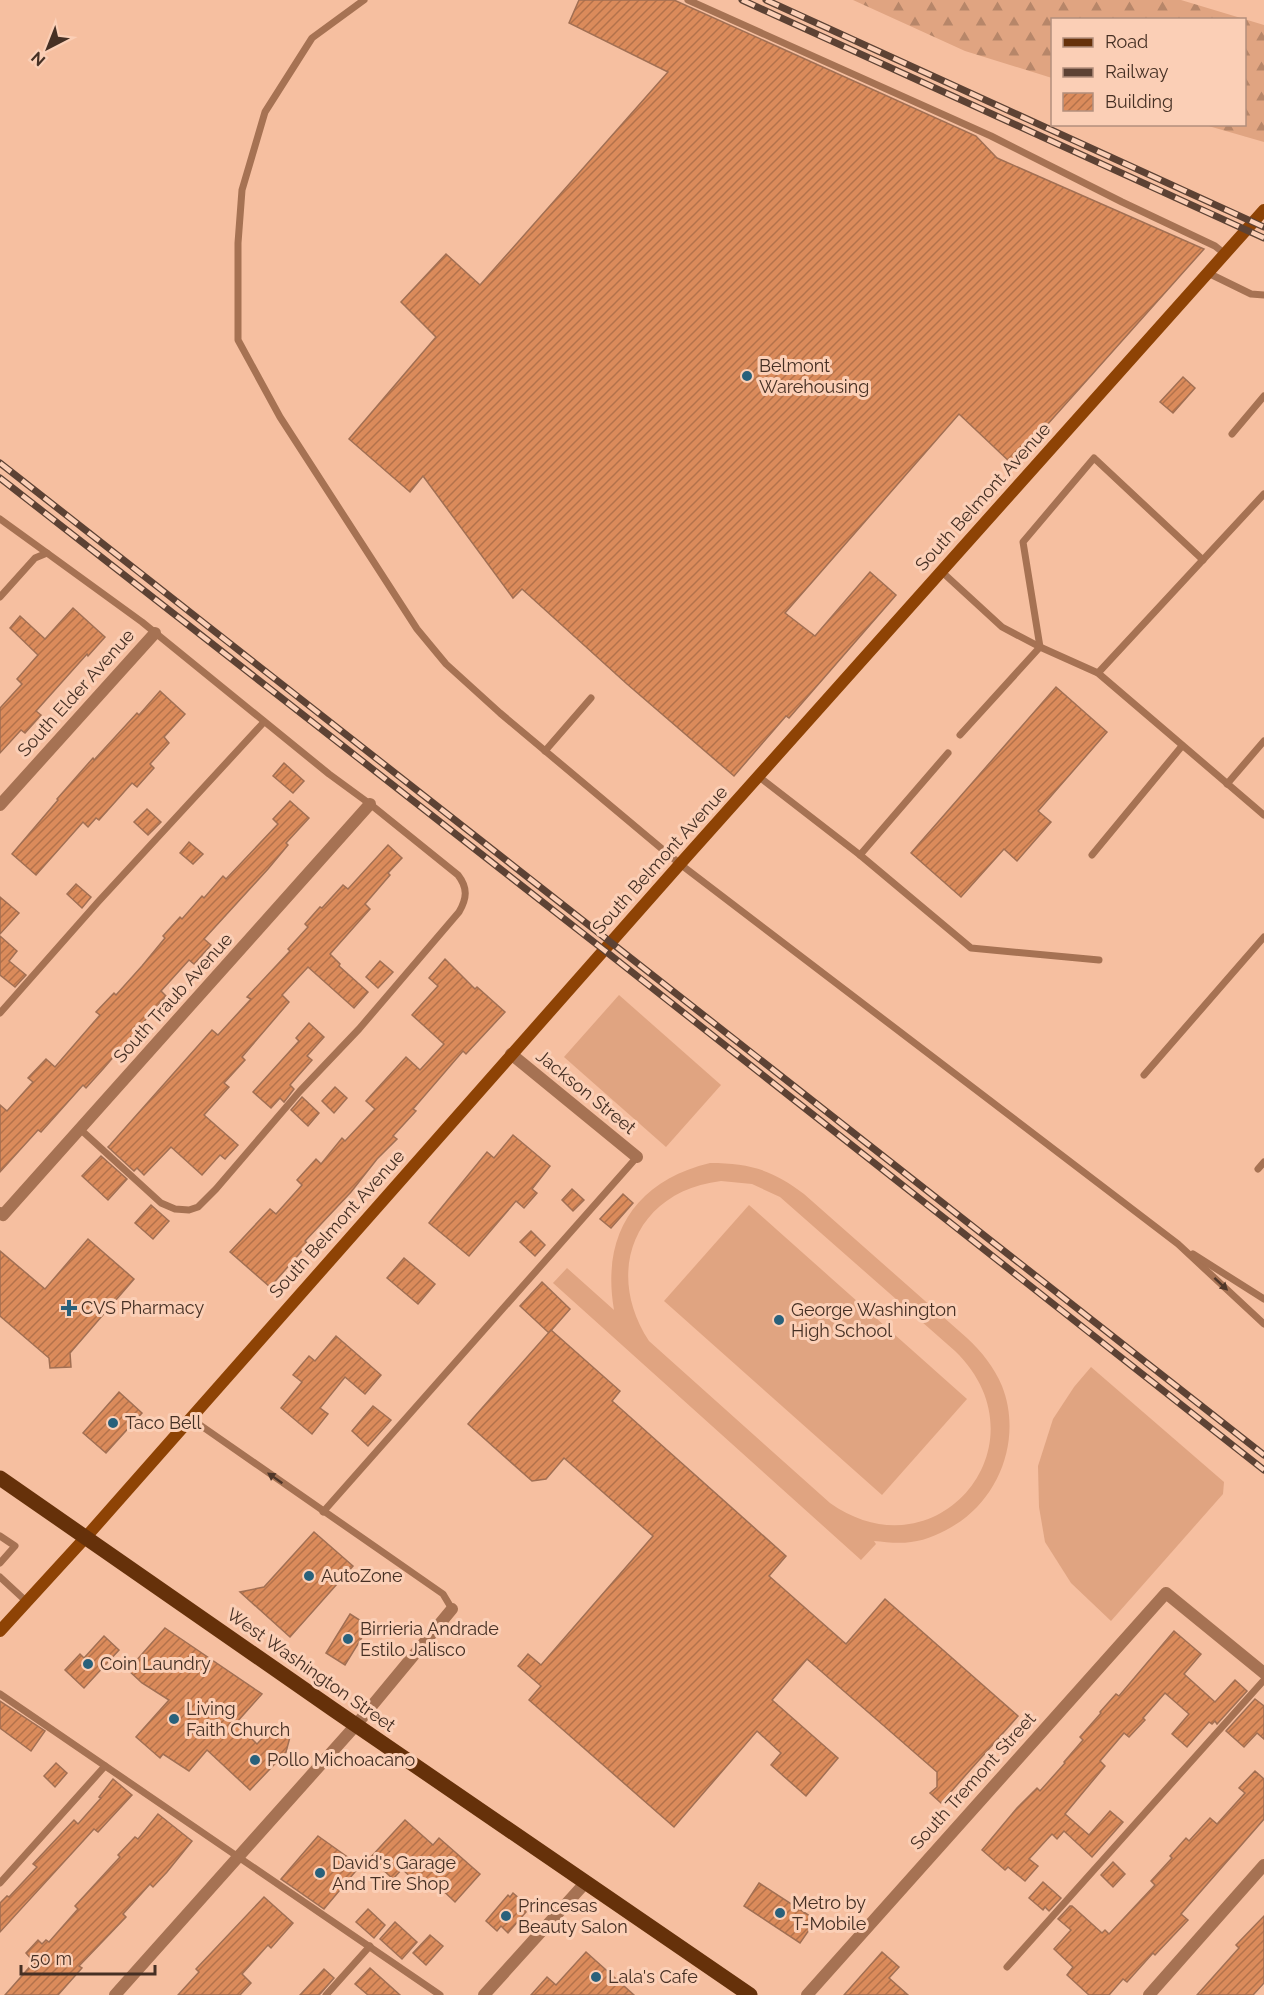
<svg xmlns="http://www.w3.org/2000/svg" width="1264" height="1995" font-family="Raleway,sans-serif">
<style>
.forest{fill:url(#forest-firs)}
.pitch{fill:#e0a481;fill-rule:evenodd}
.building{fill:url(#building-hatch);stroke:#a16f53;stroke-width:1.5}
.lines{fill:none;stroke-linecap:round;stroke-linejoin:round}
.service{stroke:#a67253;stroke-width:7}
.minor{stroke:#a67253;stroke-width:12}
.secondary{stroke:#8e4305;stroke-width:12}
.primary{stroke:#66310a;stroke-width:15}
.rail-casing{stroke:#5d4234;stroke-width:7}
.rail{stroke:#fbcfb6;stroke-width:4.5;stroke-dasharray:14;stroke-linecap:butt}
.oneway{fill:#503729}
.poi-dot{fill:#29617b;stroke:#fbcfb6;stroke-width:2}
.labels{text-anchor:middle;stroke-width:6;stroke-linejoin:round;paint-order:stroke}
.poi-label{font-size:18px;fill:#463024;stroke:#fbcfb6;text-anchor:start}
.street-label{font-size:18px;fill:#463024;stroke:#fbcfb6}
</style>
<defs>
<pattern id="forest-firs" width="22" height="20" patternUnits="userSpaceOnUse" patternTransform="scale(1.5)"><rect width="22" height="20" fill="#e0a481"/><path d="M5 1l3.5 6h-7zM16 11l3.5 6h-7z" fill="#b78669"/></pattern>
<pattern id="building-hatch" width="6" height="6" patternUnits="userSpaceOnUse" patternTransform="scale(1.5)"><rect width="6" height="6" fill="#db8b5b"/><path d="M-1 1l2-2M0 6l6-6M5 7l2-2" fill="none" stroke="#b3724b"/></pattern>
</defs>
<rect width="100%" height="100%" fill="#f6bfa0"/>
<!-- forest -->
<path class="forest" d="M853 0H1181L1264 25V142L1205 125 1244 124V20H1052V78L965 51Z"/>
<!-- pitch -->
<g class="pitch">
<path d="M619 995 721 1085 666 1147 564 1057Z"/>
<path d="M710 1163C749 1163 773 1170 804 1194L967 1338C982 1352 994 1367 1002 1386 1021 1434 1003 1491 961 1521 946 1531 929 1540 911 1542 898 1544 886 1542 874 1541L876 1544 861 1560 553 1283 567 1268 614 1310C601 1235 635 1181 710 1163ZM721 1181 752 1184 780 1197 955 1351C1050 1443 937 1579 830 1503L649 1341C603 1271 636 1191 721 1181Z"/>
<path d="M749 1205 967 1399 882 1495 664 1301Z"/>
<path d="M1091 1367 1224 1482 1223 1494 1111 1621 1071 1583 1045 1542 1039 1507 1038 1466 1053 1419 1074 1387Z"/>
</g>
<!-- building -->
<g class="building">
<path d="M579 0H674L976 136 997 158 1204 249 1012 464 959 414 785 613 815 636 870 572 896 595 789 718 786 716 734 776 627 684 522 589 513 598 423 476 410 492 349 439 436 337 401 302 446 254 480 285 668 72 569 23Z"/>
<path d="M1183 377 1195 388 1173 413 1160 402Z"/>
<path d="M73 608 105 637 88 656 87 654 36 711 41 715 25 733 21 730 0 753V708L22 684 17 679 38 655 10 628 20 616 45 639Z"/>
<path d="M1056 687 1107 732 1038 811 1051 822 1017 861 1004 849 961 897 911 853Z"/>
<path d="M160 691 185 714 164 737 169 743 150 764 154 768 137 787 132 783 99 820 96 818 88 827 83 822 36 875 12 854 58 800 57 799 93 758 94 760 137 713 139 715Z"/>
<path d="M284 763 304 781 293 793 273 776Z"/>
<path d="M290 801 309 818 286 843 288 845 268 869 204 939 211 945 194 964 189 960 161 991 166 996 103 1069 86 1088 83 1085 41 1132 38 1130 0 1172V1105L7 1111 33 1082 28 1078 46 1059 55 1067 100 1015 96 1012 114 993 116 995 142 966 165 938 163 936 180 917 182 919 202 896 204 898 223 876 226 879 278 824 273 819Z"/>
<path d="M147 809 161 822 148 835 134 822Z"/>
<path d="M189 842 203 854 193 864 180 853Z"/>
<path d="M388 845 402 858 388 873 390 875 365 904 370 909 330 954 340 964 339 966 368 992 354 1008 308 967 282 995 289 1002 242 1057 245 1060 224 1083 229 1087 204 1115 238 1145 225 1159 220 1155 202 1175 171 1147 144 1175 137 1168 134 1171 108 1147 110 1145 212 1030 218 1035 251 999 247 997 290 951 288 949 308 927 305 924 320 907 322 908 343 885 348 889Z"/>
<path d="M76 884 91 897 82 908 67 894Z"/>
<path d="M0 897 19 913 0 934Z"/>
<path d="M0 936 17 951 9 961 26 975 15 987 0 975Z"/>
<path d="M445 959 475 989 477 987 505 1012 466 1054 463 1051 413 1109 416 1111 393 1136 397 1139 377 1159 351 1192 305 1241 308 1244 270 1287 230 1252 270 1209 276 1214 302 1185 297 1180 316 1159 321 1164 342 1138 345 1141 375 1109 366 1101 406 1057 420 1070 444 1044 412 1015 438 986 429 978Z"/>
<path d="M380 961 393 972 378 988 366 977Z"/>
<path d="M309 1023 324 1037 307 1056 312 1060 290 1085 294 1089 284 1102 280 1098 271 1108 253 1092 299 1041 296 1038Z"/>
<path d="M335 1087 347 1098 334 1113 322 1101Z"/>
<path d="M302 1097 319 1113 308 1126 291 1110Z"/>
<path d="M513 1135 550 1166 532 1189 537 1193 524 1208 516 1201 469 1256 429 1223 487 1152 494 1158Z"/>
<path d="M101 1156 127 1179 108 1200 82 1176Z"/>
<path d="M572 1189 584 1200 573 1211 562 1200Z"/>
<path d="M623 1194 633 1203 611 1228 600 1219Z"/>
<path d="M151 1205 169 1221 153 1239 135 1223Z"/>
<path d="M531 1231 545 1245 535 1256 520 1242Z"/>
<path d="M88 1239 134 1279 70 1353 71 1367 50 1368 49 1358 0 1316V1251L45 1289Z"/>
<path d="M404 1258 435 1284 418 1304 387 1278Z"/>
<path d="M542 1282 570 1309 549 1333 520 1306Z"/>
<path d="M551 1330 620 1391 612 1401 786 1556 769 1576 846 1644 885 1599 1018 1716 941 1803 930 1793 937 1787V1772L807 1659 772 1700 838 1758 806 1796 771 1765 781 1753 757 1731 674 1827 529 1700 541 1686 518 1666 528 1654 541 1665 653 1536 564 1458 546 1479 532 1481 468 1424Z"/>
<path d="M336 1336 381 1375 365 1394 345 1377 320 1408 328 1414 312 1434 281 1408 302 1382 293 1375 309 1356 315 1361Z"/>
<path d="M119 1392 142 1413 106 1453 83 1433Z"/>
<path d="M373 1406 391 1420 368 1446 352 1431Z"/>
<path d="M314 1532 353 1566 290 1637 240 1592 264 1587Z"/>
<path d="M350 1614 369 1626 345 1665 326 1653Z"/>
<path d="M165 1628 262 1694 236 1723 257 1744 276 1724 290 1737 286 1752 250 1790 207 1750 189 1771 163 1754 160 1758 136 1737 169 1700 142 1683 128 1670Z"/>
<path d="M1174 1631 1201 1654 1184 1674 1215 1702 1235 1680 1247 1691 1217 1724 1215 1721 1212 1724 1209 1722 1187 1747 1172 1734 1189 1714 1165 1693 1143 1718 1145 1720 1129 1737 1124 1733 1100 1761 1105 1766 1065 1814 1089 1835 1110 1811 1123 1822 1092 1857 1064 1831 1057 1839 1052 1834 1029 1859 1038 1866 1025 1881 1008 1867 1005 1870 982 1850 1017 1808 1037 1788 1040 1791 1065 1763 1064 1762 1083 1740 1080 1737 1101 1713 1100 1712 1116 1694 1119 1696Z"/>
<path d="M104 1636 119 1650 84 1688 65 1670 80 1654 84 1658Z"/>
<path d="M1255 1699 1264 1706V1739L1257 1733 1244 1747 1226 1731Z"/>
<path d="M0 1701 45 1731 31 1751 0 1728Z"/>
<path d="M56 1763 67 1773 55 1787 44 1776Z"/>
<path d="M1255 1771 1264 1779V1819L1181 1914 1188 1920 1155 1955 1153 1953 1127 1982 1123 1979 1109 1995H1089L1067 1975 1073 1967 1054 1949 1071 1930 1058 1919 1070 1906H1072L1102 1933 1105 1930 1109 1934 1155 1885 1151 1881 1172 1858 1170 1856 1186 1838 1189 1841 1210 1818 1217 1824 1245 1793 1239 1788Z"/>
<path d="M113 1779 132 1795 98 1832 94 1829 0 1932V1903L7 1896 9 1897 37 1867 33 1864 74 1820 78 1824 101 1798 99 1797Z"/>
<path d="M158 1814 192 1841 167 1872 153 1887 150 1884 123 1914 126 1917 79 1966 82 1968 58 1995H5L34 1962 26 1953 38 1940 42 1944 46 1940 49 1942 78 1909 75 1906 120 1857 118 1855 135 1837 138 1839Z"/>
<path d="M405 1820 433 1845 439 1838 480 1874 455 1902 434 1882 426 1891 402 1869 393 1879 370 1858Z"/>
<path d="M318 1836 360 1866 324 1909 281 1879Z"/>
<path d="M1113 1862 1125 1874 1113 1887 1101 1875Z"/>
<path d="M1043 1882 1061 1898 1049 1911 1045 1907 1043 1910 1029 1898Z"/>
<path d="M759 1883 816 1920 800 1943 744 1906Z"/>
<path d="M513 1893 527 1905 524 1909 526 1912 508 1933 501 1926 497 1931 486 1921 508 1895 510 1897Z"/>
<path d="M264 1897 293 1923 271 1948 268 1945 242 1974 251 1983 240 1995H178L199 1972 196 1969Z"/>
<path d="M368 1909 385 1925 374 1938 356 1922Z"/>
<path d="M1264 1916V1983L1253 1995H1197L1239 1948 1236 1945Z"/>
<path d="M395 1922 417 1942 402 1959 380 1939Z"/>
<path d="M430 1935 443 1946 426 1965 413 1953Z"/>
<path d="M586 1952 634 1995H531L547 1977 556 1985Z"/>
<path d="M882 1952 899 1967 889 1978 908 1995H844Z"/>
<path d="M370 1968 400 1995H368L355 1984Z"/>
<path d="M324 1969 334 1978 321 1993 319 1995H300Z"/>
</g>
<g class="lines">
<!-- service -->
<g class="service">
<path d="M364 0 312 38 265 112 242 190 238 243V340L280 417 417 629 446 664 500 713 680 864 1178 1244 1264 1324"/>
<path d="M688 0 991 136 1122 202 1215 246 1225 254"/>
<path d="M1208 273 1251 294 1264 295"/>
<path d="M1232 434 1264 396"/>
<path d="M0 519 47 553"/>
<path d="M941 571 1002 627 1040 647 1098 673 1264 815"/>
<path d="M0 597 35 558 47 553 142 622 329 774 370 804 458 875C468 888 467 898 459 912L359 1029 300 1091 216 1189 198 1207 189 1210 175 1209 161 1203 80 1129"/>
<path d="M1098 673 1264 494"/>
<path d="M960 735 1040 647 1023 542 1094 458 1203 560"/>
<path d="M545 751 591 698"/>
<path d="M758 776 860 855 971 948 1099 960"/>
<path d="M1227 784 1264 741"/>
<path d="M860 855 948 753"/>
<path d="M1092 855 1182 746"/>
<path d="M0 1013 98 902 264 722"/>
<path d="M1144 1075 1264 937"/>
<path d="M1258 1169 1264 1162"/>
<path d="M1193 1254 1264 1299"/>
<path d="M190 1418 443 1594 452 1609"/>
<path d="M323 1512 637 1157"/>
<path d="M0 1536 15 1546 0 1563"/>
<path d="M0 1577 27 1602"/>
<path d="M0 1694 440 1995"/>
<path d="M0 1883 105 1766"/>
<path d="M1007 1967 1264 1680"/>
<path d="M326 1995 370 1946"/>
</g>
<!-- minor -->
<g class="minor">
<path d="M0 805 155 633"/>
<path d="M511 1054 637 1157"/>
<path d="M0 1213 3 1215 370 804"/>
<path d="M115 1995 356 1725 452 1609"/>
<path d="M484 1995 586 1882"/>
<path d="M807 1995 1166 1593 1264 1673"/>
<path d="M1149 1995 1264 1865"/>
</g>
<!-- secondary -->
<path class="secondary" d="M0 1631 86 1537 680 864 1264 210"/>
<!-- primary -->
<path class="primary" d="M0 1478 334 1710 750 1995"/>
<!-- rail casing -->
<g class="rail-casing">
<g id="rail">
<path d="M742 0 1264 238"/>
<path d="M766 0 1264 227"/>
<path d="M0 463 1264 1455"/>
<path d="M0 478 604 950 1264 1470"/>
</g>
</g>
<!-- rail -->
<use href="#rail" class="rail"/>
</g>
<!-- one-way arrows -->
<defs><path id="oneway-solid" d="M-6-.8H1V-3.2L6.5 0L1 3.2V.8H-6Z" transform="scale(1.5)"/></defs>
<g class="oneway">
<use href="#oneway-solid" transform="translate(1221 1284) rotate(43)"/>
<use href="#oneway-solid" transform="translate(275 1478) rotate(-145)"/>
</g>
<!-- markers -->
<g class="poi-dot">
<circle cx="747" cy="376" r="6"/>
<path d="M66 1299h6v6h6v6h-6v6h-6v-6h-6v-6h6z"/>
<circle cx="779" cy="1320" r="6"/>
<circle cx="113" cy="1423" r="6"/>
<circle cx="309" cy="1576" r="6"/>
<circle cx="348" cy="1639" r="6"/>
<circle cx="88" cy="1664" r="6"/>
<circle cx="174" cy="1719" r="6"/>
<circle cx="255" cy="1760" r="6"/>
<circle cx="320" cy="1873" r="6"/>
<circle cx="780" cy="1913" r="6"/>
<circle cx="506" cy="1916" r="6"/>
<circle cx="596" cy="1977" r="6"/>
</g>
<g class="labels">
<!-- poi labels -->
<g class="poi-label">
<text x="759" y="372">Belmont<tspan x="759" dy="21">Warehousing</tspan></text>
<text x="81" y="1314">CVS Pharmacy</text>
<text x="791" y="1316">George Washington<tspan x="791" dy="21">High School</tspan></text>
<text x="125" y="1429">Taco Bell</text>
<text x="321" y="1582">AutoZone</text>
<text x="360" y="1635">Birrieria Andrade<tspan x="360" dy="21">Estilo Jalisco</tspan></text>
<text x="100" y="1670">Coin Laundry</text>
<text x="186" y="1715">Living<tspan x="186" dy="21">Faith Church</tspan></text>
<text x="267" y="1766">Pollo Michoacano</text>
<text x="332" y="1869">David's Garage<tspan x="332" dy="21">And Tire Shop</tspan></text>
<text x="792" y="1909">Metro by<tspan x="792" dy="21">T-Mobile</tspan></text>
<text x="518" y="1912">Princesas<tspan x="518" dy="21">Beauty Salon</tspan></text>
<text x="608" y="1983">Lala's Cafe</text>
</g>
<!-- street labels -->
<g class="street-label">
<text transform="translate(983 497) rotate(-48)" y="6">South Belmont Avenue</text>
<text transform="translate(76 693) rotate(-48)" y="6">South Elder Avenue</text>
<text transform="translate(660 860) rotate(-48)" y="6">South Belmont Avenue</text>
<text transform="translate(173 998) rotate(-48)" y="6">South Traub Avenue</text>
<text transform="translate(586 1092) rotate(39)" y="6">Jackson Street</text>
<text transform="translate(337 1224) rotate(-48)" y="6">South Belmont Avenue</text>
<text transform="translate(311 1670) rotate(35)" y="6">West Washington Street</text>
<text transform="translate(973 1781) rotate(-48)" y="6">South Tremont Street</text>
</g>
</g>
<!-- legend -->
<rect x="1051" y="18" width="195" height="108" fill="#fbcfb6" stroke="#b38f7c" stroke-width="1.5"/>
<rect x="1063" y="38" width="30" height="9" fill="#66310a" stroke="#b38f7c" stroke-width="1.5"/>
<text x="1105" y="48" font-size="18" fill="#463024">Road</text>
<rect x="1063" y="68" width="30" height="9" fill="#5d4234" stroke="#b38f7c" stroke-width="1.5"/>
<text x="1105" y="78" font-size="18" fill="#463024">Railway</text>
<rect x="1063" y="93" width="30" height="18" fill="url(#building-hatch)" stroke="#b38f7c" stroke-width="1.5"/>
<text x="1105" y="108" font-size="18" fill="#463024">Building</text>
<!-- north arrow -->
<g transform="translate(48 48) rotate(222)" stroke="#fbcfb6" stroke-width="4.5" paint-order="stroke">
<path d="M0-4.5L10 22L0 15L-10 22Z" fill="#463024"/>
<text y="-9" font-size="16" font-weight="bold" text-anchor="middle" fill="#463024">N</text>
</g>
<!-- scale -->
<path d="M21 1965v9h134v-9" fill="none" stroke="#463024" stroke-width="3"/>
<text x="30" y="1965" font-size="18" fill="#463024" stroke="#fbcfb6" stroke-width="4.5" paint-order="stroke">50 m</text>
</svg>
